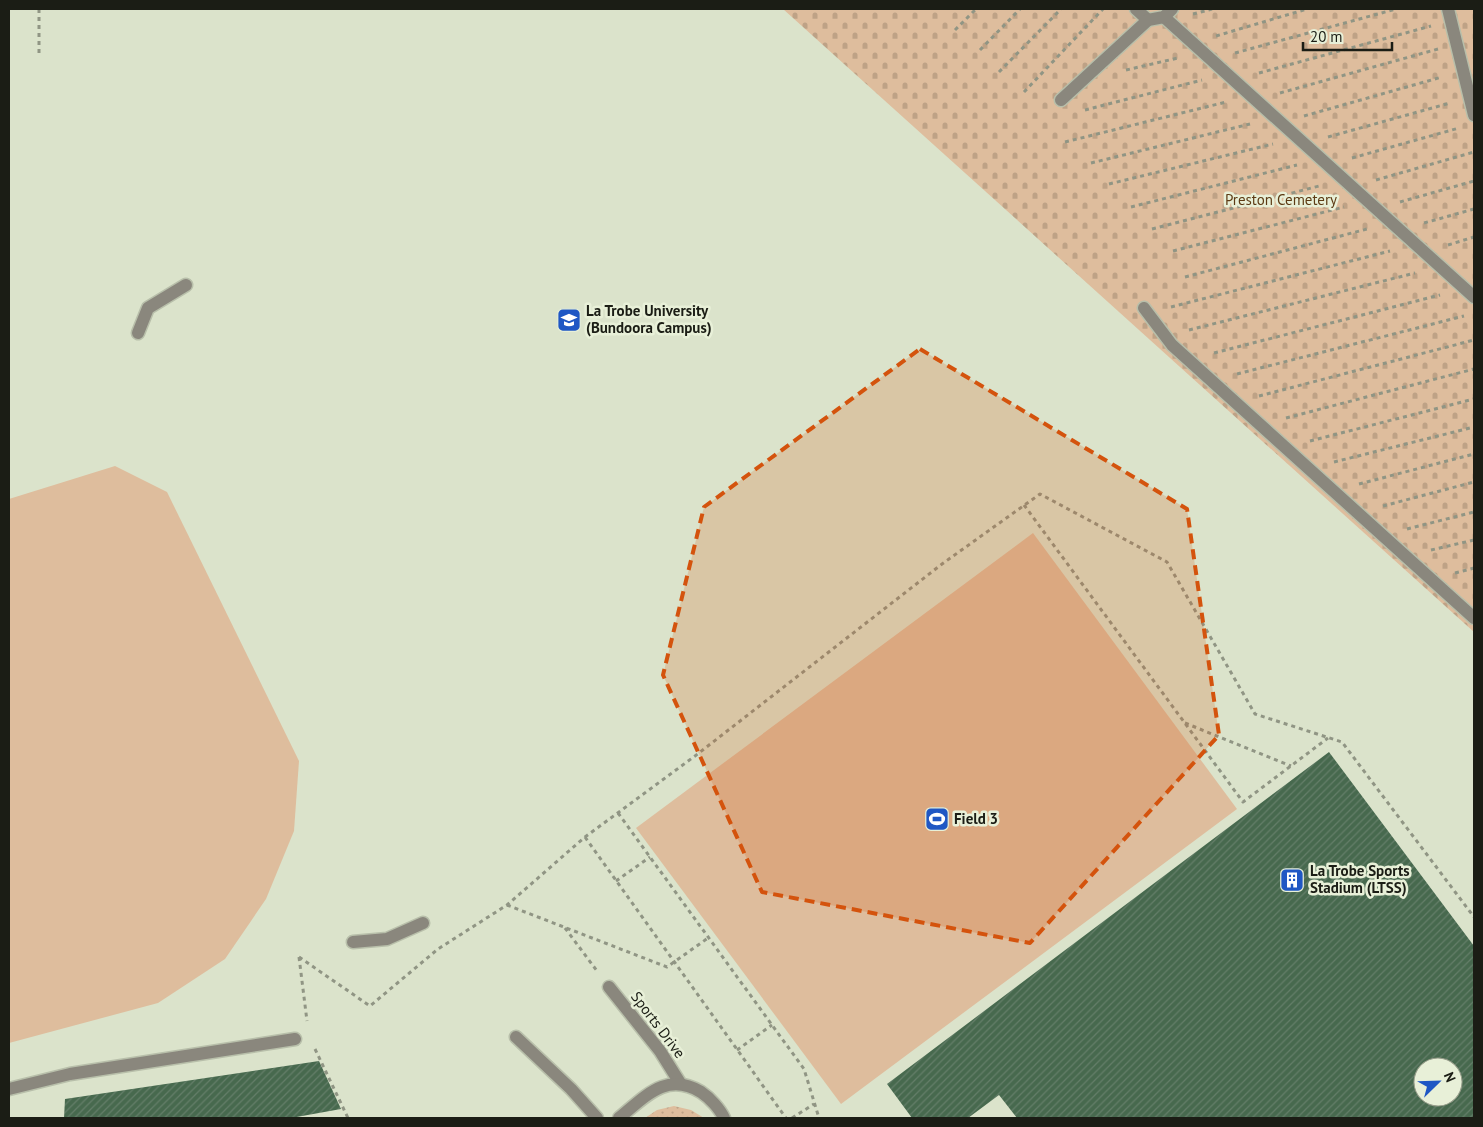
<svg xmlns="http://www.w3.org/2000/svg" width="1483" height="1127" font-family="'PT Sans',sans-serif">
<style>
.grass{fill:url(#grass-dots)}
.cemetery{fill:url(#cemetery-stones)}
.pitch{fill:#debd9d}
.building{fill:url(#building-hatch);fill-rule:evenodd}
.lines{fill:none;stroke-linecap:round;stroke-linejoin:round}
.minor-casing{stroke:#b8bfaa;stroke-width:15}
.path{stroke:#909584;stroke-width:3;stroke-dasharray:4 4;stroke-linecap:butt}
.minor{stroke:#8a877d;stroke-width:12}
.marked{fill:#d4530d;fill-opacity:0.2;stroke:#d4530d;stroke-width:4;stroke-dasharray:10 6;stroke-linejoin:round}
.labels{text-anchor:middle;stroke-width:5;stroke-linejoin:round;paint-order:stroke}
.park-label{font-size:15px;fill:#5d3b14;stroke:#e8f0d8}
.poi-label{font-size:15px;font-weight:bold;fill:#1b1d15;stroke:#e8f0d8;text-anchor:start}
.street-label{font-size:15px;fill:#1b1d15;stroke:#e8f0d8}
</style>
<defs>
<pattern id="grass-dots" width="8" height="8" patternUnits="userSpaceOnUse" patternTransform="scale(1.25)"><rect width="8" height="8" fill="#debd9d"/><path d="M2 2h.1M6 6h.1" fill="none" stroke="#bea286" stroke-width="1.8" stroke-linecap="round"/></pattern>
<pattern id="cemetery-stones" width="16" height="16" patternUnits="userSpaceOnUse" patternTransform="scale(1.25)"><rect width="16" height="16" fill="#debd9d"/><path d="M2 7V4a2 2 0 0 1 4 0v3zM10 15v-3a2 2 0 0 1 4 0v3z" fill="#bea286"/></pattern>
<pattern id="building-hatch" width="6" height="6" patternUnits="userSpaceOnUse" patternTransform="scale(1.25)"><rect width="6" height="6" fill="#47694e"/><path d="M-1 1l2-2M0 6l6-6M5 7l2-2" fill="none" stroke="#647e69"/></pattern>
</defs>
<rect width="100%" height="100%" fill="#dbe3cb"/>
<!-- grass -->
<path class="grass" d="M674 1106 691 1110 704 1118H645L657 1110Z"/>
<!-- cemetery -->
<path class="cemetery" d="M783 9H1474V632Z"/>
<!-- pitch -->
<g class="pitch">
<path d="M115 466 167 492 299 761 294 831 266 899 225 959 158 1003 9 1043V499Z"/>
<path d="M1033 533 1237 809 841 1104 636 828Z"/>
</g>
<!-- building -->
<g class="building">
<path d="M1329 752 1474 946V1118H1017L999 1095 968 1118H912L887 1084ZM1423 1067H1453V1097H1423Z"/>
<path d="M319 1061 341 1109 291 1118H64L65 1099Z"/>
</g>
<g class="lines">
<!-- minor casing -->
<g class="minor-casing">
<g id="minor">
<path d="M1136 9 1148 20"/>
<path d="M1448 9 1474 115"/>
<path d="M1164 17 1474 297"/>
<path d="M1061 100 1148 20 1164 17 1172 9"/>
<path d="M1144 308 1172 345 1474 618"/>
<path d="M138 333 148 308 186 285"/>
<path d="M353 942 387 939 423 923"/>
<path d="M609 987 660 1051 680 1083"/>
<path d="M516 1037 571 1089 597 1118"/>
<path d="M9 1089 70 1074 295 1039"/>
<path d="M619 1118C645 1097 666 1071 701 1092 710 1098 720 1109 724 1118"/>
</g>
</g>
<!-- path -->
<g class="path">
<path d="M39 9V55"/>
<path d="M1193 14 1212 9"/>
<path d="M955 30 976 9"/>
<path d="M1216 36 1307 9"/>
<path d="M980 50 1020 9"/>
<path d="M1235 53 1396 9"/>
<path d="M1126 70 1178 58"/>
<path d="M999 72 1061 9"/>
<path d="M1259 73 1431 26"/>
<path d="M1024 92 1103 9"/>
<path d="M1280 93 1438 49"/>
<path d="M1085 110 1202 80"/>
<path d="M1304 116 1442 77"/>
<path d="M1328 137 1450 103"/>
<path d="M1065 142 1226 102"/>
<path d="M1352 158 1459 128"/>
<path d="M1091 163 1250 124"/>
<path d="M1376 180 1474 152"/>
<path d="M1109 184 1273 144"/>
<path d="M1400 202 1474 181"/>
<path d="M1131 207 1297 165"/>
<path d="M1424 223 1474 209"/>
<path d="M1152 229 1319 186"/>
<path d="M1448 245 1474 237"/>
<path d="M1173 251 1344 207"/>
<path d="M1185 277 1367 229"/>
<path d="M1171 307 1390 251"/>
<path d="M1189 330 1415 273"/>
<path d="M1214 353 1440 295"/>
<path d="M1237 374 1464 316"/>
<path d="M1259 396 1474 340"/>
<path d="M1286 418 1474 369"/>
<path d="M1310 441 1474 399"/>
<path d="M1334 462 1474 427"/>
<path d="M1359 484 1474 454"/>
<path d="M1024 505 1243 802 1328 738"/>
<path d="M1383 506 1474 482"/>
<path d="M1407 529 1474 512"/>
<path d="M1431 550 1474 540"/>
<path d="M1455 573 1474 568"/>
<path d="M1185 723 1291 766"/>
<path d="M618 813 804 1069 819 1118"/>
<path d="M585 837 786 1118"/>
<path d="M616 881 650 857"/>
<path d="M507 905 667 967 708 938"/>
<path d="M565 928 597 971"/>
<path d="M299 957 370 1006 438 949 507 905 585 837 695 756 942 564 1040 494 1167 562 1255 714 1342 742 1474 917"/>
<path d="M299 957 307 1021"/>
<path d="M315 1049 348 1118"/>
<path d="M737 1050 772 1025"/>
<path d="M792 1118 814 1104"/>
</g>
<!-- minor -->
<use href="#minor" class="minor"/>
</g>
<!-- marked area -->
<path class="marked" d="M920 349 1187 509 1219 735 1030 943 762 892 663 675 704 507Z"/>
<!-- icons -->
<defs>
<g id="university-square" transform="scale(1.25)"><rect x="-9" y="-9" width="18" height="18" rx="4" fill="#1f57c4" stroke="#e8f0d8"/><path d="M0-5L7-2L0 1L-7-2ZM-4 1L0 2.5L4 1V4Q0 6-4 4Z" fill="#fff"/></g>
<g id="stadium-square" transform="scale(1.25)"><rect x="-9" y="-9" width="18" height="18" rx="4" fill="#1f57c4" stroke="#e8f0d8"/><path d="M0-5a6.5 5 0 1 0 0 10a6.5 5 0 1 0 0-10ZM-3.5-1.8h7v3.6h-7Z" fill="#fff"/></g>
<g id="building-square" transform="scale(1.25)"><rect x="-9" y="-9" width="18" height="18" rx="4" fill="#1f57c4" stroke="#e8f0d8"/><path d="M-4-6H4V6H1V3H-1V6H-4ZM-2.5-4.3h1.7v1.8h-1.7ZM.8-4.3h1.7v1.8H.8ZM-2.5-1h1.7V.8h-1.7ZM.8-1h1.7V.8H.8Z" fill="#fff"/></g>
</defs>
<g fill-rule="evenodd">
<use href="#university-square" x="569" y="320"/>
<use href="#stadium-square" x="937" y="819"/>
<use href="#building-square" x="1292" y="880"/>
</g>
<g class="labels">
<!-- park labels -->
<g class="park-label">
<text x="1281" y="205">Preston Cemetery</text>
</g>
<!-- poi labels -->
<g class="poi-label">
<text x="586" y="316">La Trobe University<tspan x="586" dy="17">(Bundoora Campus)</tspan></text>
<text x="954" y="824">Field 3</text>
<text x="1310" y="876">La Trobe Sports<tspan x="1310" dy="17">Stadium (LTSS)</tspan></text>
</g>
<!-- street labels -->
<g class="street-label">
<text transform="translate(658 1025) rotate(53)" y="5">Sports Drive</text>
</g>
</g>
<!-- border -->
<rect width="1483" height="1127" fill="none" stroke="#1b1d15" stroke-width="20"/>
<!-- north arrow -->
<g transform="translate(1438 1082) rotate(67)"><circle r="24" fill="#e8f0d8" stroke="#969c8a"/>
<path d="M0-4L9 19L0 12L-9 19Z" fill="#1f57c4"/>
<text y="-8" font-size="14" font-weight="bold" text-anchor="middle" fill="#1b1d15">N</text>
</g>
<!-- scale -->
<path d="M1303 42v8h89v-8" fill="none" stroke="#1b1d15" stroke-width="2.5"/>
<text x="1310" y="42" font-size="15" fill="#1b1d15" stroke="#e8f0d8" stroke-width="4" paint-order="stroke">20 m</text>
</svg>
